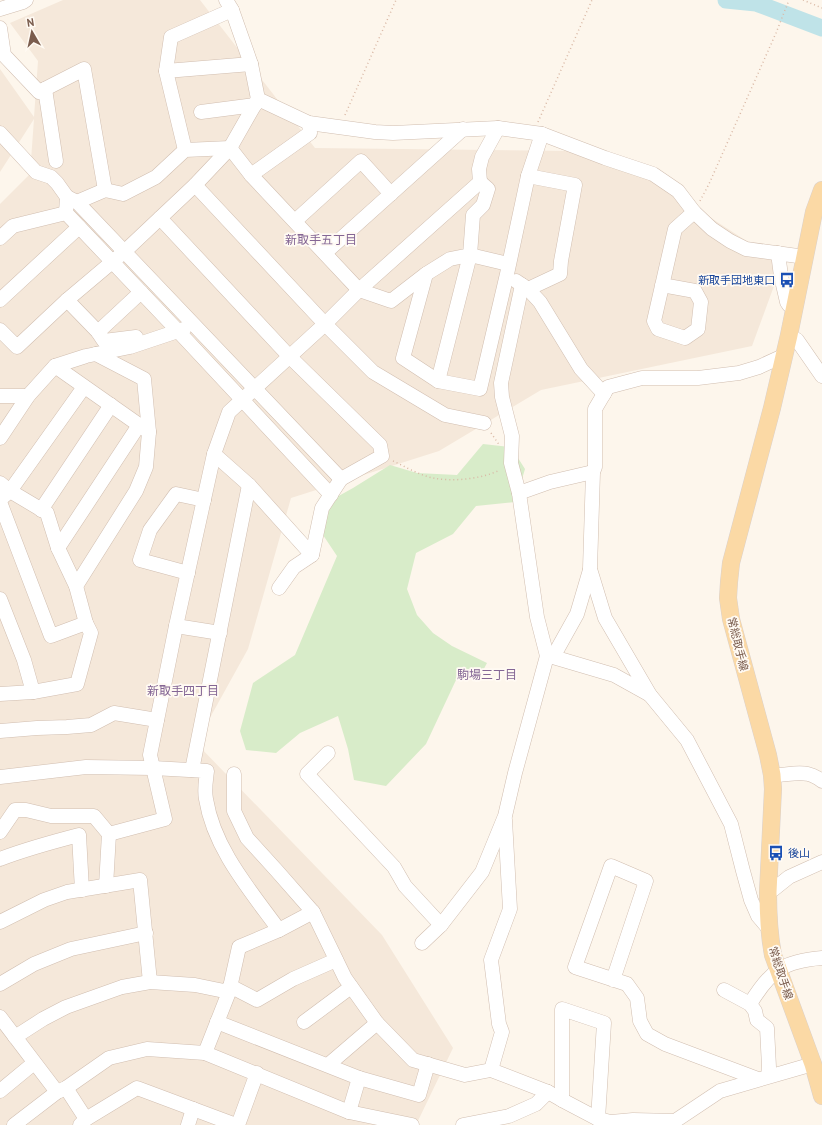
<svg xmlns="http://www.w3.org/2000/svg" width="822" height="1125" font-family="'PT Sans','Noto Sans JP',sans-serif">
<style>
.residential{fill:#f5e8da}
.green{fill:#d8ecc9}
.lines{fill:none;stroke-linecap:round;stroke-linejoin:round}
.river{stroke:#bfe3e8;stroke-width:17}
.minor-casing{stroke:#d1beb0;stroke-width:15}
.major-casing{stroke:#dad1cd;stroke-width:18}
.path{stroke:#d9b8a5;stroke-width:1.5;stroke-dasharray:1 3;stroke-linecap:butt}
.minor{stroke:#fff;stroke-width:14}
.major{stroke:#fbd9a5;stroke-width:17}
.labels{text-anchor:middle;stroke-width:3.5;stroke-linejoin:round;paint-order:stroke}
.transit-label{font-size:11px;fill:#164399;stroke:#fffaf3;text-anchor:end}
.street-label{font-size:11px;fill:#7a5c4d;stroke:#fffaf3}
.neighbourhood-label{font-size:12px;fill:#846695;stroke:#fffaf3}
</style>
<rect width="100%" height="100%" fill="#fdf6ec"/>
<!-- residential -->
<path class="residential" d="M63 0H200L315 148 573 151 649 178 782 264 752 346 541 390 439 451 291 498 248 649 196 743 382 935 453 1048 416 1125H0V204L30 174 34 119 0 172V69L34 117 38 61 10 23Z"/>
<!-- green -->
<path class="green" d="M483 444 511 447 525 469 515 502 476 506 453 534 416 553 407 589 417 615 433 633 452 646 487 663 479 678 456 680 426 744 386 786 354 780 348 749 338 716 300 733 276 753 246 750 240 731 253 683 295 655 337 556 323 535 326 503 353 488 390 465 417 473 457 475Z"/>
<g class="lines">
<!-- river -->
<path class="river" d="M726 0 756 3 822 28"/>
<!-- minor casing -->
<g class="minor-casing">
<g id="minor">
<path d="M226 0 232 10 251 64 258 99 309 123 375 132 393 133 498 128 542 134 605 158 653 174 678 191 694 212 712 229 730 241 746 249 805 257"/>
<path d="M0 9 23 2 26 0"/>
<path d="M0 28 4 55 39 92 84 69 105 190"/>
<path d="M166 71 251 64"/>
<path d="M45 89 56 161"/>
<path d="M201 112 255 105"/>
<path d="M0 133 36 172 51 177 57 183 67 197"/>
<path d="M185 150 166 71 171 37 232 10"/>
<path d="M251 175 310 133 309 123"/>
<path d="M195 185 325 324 373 372 445 415 484 423"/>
<path d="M77 202 105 190 123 194 156 177 185 150 230 148 251 175 359 290 391 301 426 274 450 259 470 255 473 215 483 205 488 189 480 182"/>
<path d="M160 218 289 356 380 445 382 456 341 479 322 508 312 555"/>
<path d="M295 221 361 161 391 194"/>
<path d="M0 238 13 226 66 213"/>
<path d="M325 253 463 129"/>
<path d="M778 253 781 276 787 302 789 305 795 308"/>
<path d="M426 274 403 358 438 381 480 389 507 274 528 176 542 134"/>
<path d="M516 281 528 289 560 274 561 261 575 185 528 176"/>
<path d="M522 285 501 383 502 397 512 436 511 463 519 493 537 617 547 656"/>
<path d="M662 285 695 291 701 302 698 329 685 338 658 329 654 321 675 229 694 212"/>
<path d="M528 289 540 302 581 369 604 394"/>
<path d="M0 300 79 227"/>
<path d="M67 300 98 332 104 341 136 337"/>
<path d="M0 330 17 347 67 300 124 252 195 185 230 148 258 99"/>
<path d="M98 332 141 292"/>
<path d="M789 335 797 340 822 376"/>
<path d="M96 354 144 379 149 432"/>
<path d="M55 366 149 432 146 467 136 491 76 586"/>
<path d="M438 381 470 255 508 264"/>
<path d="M0 396H28"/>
<path d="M0 438 28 396 55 366 86 356 130 347 184 329"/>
<path d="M214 454 249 485 312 555 294 567 279 588"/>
<path d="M0 483 10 491 47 513 58 548 76 586 86 623 91 633 77 684 33 692 0 694"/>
<path d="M519 493 550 482 593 472"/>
<path d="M331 495 178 331 66 213 67 197 77 202 341 479"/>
<path d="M3 497 10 491 84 387"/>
<path d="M0 502 51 636 86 623"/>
<path d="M41 510 111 405"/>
<path d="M58 548 139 425"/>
<path d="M188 573 140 560 150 530 176 494 204 500"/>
<path d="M0 599 24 660 33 692"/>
<path d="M176 626 220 633"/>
<path d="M553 657 577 614 590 570"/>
<path d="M0 731 37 728 67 727 91 725 114 713 157 720"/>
<path d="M328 753 307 774 394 867 405 886 441 925"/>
<path d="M192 770 249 485"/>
<path d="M234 774V811L247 838 277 871 313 912 345 978 377 1023 413 1060 465 1075 491 1070 548 1092"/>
<path d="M772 775C784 776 796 771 808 774 813 775 818 778 822 781"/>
<path d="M0 777 86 767 153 768 207 771C206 780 204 790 206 799 214 849 250 890 279 930L313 912"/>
<path d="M0 832 15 810H26L51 816H94L109 834 106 886"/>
<path d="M109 834 165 819 150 755 176 626 214 454 229 412 325 324 359 290 480 182 479 169 482 157 498 128"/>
<path d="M0 859C26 849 52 842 79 835L82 890"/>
<path d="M768 892 774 889 789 877 822 862"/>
<path d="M0 922 44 900 67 892 140 880 150 982"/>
<path d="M769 929 758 916 751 900 743 871 731 824 687 740 650 695 605 618 590 569 593 472 595 467V409L608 387 642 378H698L739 373 759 367 785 355"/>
<path d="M422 943 441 925 482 872 505 816 515 773 547 656 553 657 614 675 650 695"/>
<path d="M613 980 646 881 611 866 575 967 627 984 637 998 640 1021 647 1034 665 1044 758 1079"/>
<path d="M0 984 34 964 71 949 146 933"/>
<path d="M230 986 257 1000 293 979 336 960"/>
<path d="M724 990 750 1004 755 1011 757 1020 767 1028 769 1067 768 1076"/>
<path d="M229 992 239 947 279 930"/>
<path d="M750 1004C770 971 783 961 822 958"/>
<path d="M0 1017 57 1092"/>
<path d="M217 1022 359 1078 419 1095 428 1064"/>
<path d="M304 1022 351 987"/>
<path d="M15 1037 43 1019 66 1007 122 987 150 982 195 985 229 992 205 1053"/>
<path d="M328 1065 377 1023"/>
<path d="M491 1070 502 1032 499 1024 491 960 510 909 505 820"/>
<path d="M66 1088 86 1119"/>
<path d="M0 1091 34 1063"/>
<path d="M562 1100V1009L604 1023 598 1119"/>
<path d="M349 1112 359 1078"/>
<path d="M14 1125 57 1092 66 1088 109 1058 147 1049 205 1053 349 1112 412 1125"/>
<path d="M80 1125 86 1119 137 1088 236 1125"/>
<path d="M188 1125 193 1109"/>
<path d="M238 1125 257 1073"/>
<path d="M463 1125 509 1116 536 1104 548 1092 562 1100 598 1119 611 1122 633 1120 675 1121 720 1091 813 1064"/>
</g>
</g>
<!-- major casing -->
<g class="major-casing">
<path id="major" d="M822 190 814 212 789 335 772 408 731 563 729 582 728 598 731 619 768 755 772 775 773 789 768 892C768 914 769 934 773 955L813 1064 822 1096"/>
</g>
<!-- path -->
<g class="path">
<path d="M803 0 822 8"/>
<path d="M345 115 396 0"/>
<path d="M538 122 592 0"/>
<path d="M700 201 709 184 776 33 789 0"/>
<path d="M491 433 500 446"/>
<path d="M393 461C406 467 419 475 433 478 453 482 482 479 500 470"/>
</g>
<!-- minor -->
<use href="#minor" class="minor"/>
<!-- major -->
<use href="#major" class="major"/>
</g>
<!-- icons -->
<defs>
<g id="bus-bare" transform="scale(1.2)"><path d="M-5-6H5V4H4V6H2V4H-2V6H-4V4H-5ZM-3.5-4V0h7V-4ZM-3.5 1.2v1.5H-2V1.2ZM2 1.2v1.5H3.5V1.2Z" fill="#1a4fb4" stroke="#fffaf3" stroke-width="2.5" paint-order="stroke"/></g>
</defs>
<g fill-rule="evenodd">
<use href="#bus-bare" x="787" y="280"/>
<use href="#bus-bare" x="776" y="853"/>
</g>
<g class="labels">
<!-- transit labels -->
<g class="transit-label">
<text x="775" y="284">新取手団地東口</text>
<text x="788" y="857" text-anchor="start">後山</text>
</g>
<!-- street labels -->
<g class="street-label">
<text transform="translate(738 644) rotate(76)" y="4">常総取手線</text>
<text transform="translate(781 973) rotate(72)" y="4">常総取手線</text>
</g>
<!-- neighbourhood labels -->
<g class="neighbourhood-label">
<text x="321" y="244">新取手五丁目</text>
<text x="487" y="679">駒場三丁目</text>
<text x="183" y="695">新取手四丁目</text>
</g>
</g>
<!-- north arrow -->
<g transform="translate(32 32) rotate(351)" stroke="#fffaf3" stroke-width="3" paint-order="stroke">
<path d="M0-3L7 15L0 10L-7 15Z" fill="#7a5c4d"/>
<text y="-6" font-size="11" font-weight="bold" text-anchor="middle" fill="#7a5c4d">N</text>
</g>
</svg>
